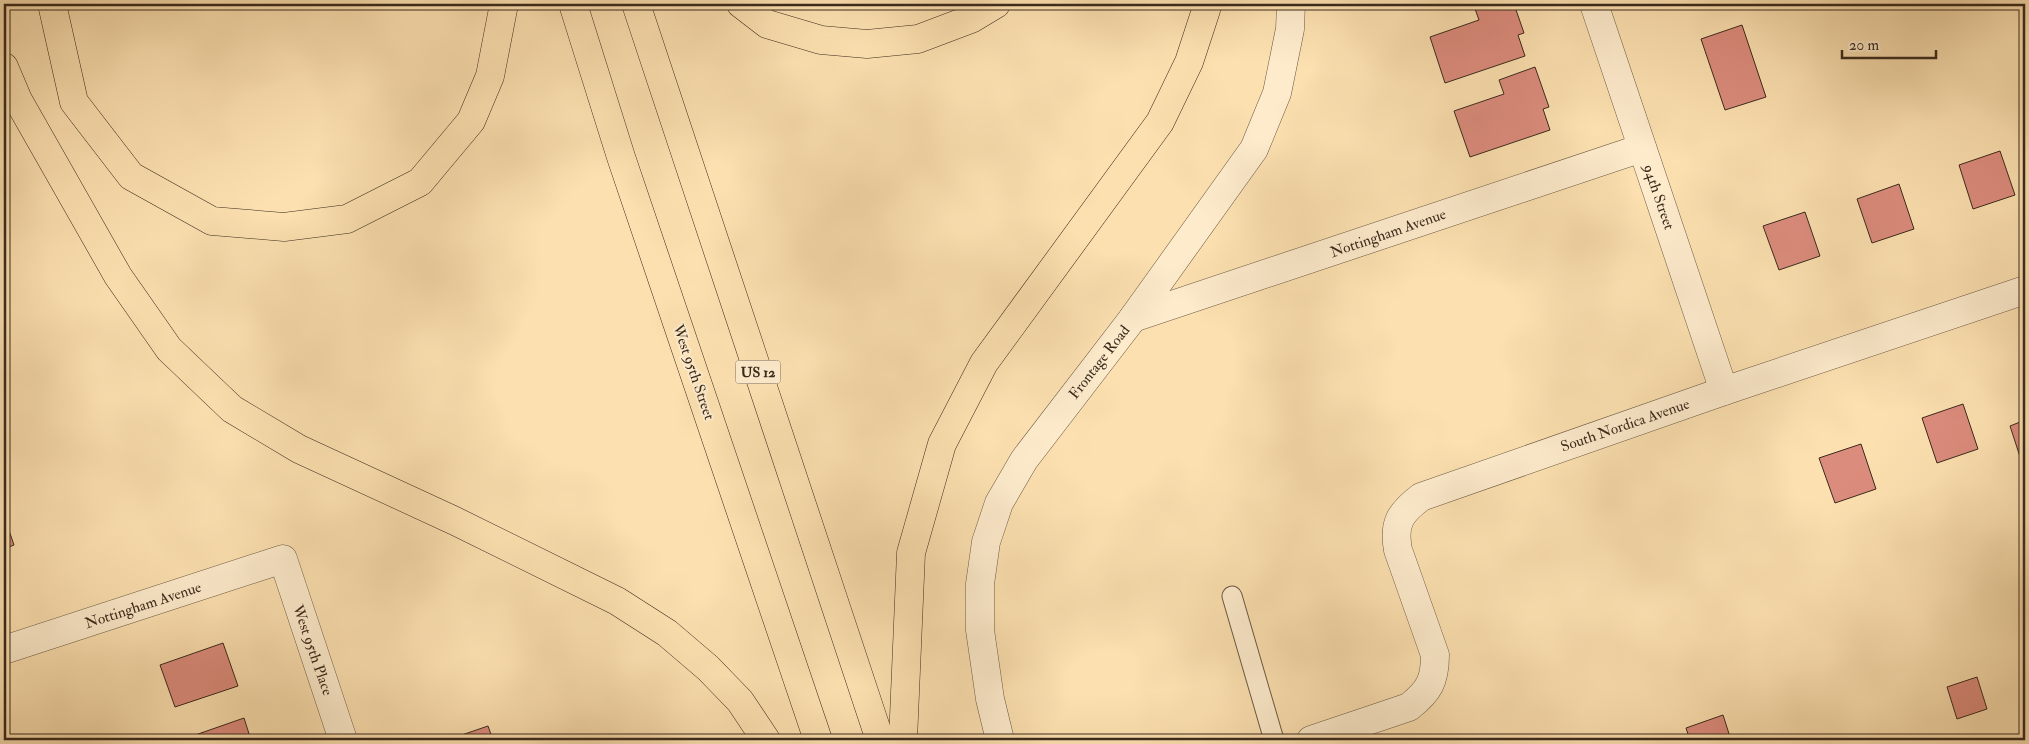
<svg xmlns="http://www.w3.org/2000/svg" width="2029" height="744" font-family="'IM FELL Double Pica',serif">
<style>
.building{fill:#dc8c7d;stroke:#3a2a1c}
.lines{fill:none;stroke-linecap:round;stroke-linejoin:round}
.service-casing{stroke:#6a5841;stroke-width:21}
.minor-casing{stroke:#6a5841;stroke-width:29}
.primary-casing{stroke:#3a2a1c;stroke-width:29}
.service{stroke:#fdebcc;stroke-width:19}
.minor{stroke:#fdebcc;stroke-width:28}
.primary{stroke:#fce0b0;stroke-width:28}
.labels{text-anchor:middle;stroke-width:4;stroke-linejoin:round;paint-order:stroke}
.shield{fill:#fdebcc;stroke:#746451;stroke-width:1}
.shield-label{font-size:14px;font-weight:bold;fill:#3a2a1c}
.street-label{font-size:15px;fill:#3a2a1c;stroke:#fdebcc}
</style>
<rect width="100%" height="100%" fill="#fce0b0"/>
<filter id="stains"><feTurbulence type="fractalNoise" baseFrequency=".004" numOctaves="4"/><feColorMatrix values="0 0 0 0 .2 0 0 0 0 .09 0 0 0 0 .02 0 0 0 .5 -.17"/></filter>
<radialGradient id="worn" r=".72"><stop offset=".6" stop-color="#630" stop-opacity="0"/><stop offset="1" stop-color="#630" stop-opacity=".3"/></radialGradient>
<!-- building -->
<g class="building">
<path d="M1481 4H1514L1524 33 1518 35 1525 56 1445 83 1430 37 1479 20 1474 6Z"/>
<path d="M1742 25 1766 97 1725 110 1701 39Z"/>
<path d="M1535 67 1549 107 1543 109 1550 130 1470 157 1454 111 1504 94 1499 80Z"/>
<path d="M2000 151 2015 195 1973 209 1959 165Z"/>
<path d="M1899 184 1914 229 1872 243 1857 199Z"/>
<path d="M1805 212 1820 256 1779 270 1763 226Z"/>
<path d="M2025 389V404L2021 391Z"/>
<path d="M1963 404 1978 449 1937 463 1922 418Z"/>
<path d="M2025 420V465L2023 466 2010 426Z"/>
<path d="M1861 444 1876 489 1835 503 1819 458Z"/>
<path d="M4 516 14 545 4 549Z"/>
<path d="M223 643 238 686 175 707 160 665Z"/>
<path d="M1977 677 1987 709 1957 719 1947 687Z"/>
<path d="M1723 715 1731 740H1690L1686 728Z"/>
<path d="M244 718 251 740H181Z"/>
<path d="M6 726 10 740H4V727Z"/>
<path d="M488 726 493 740H453V738Z"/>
<path d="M2025 736V740H2011Z"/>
</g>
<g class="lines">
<!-- service casing -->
<g class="service-casing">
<path id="service" d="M1232 596 1274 740"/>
</g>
<!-- minor casing -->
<g class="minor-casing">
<g id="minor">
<path d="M1594 4 1724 391"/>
<path d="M1133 318 1642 148"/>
<path d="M4 650 283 559 343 740"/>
<path d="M1000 740 990 699 980 630V584L986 542 999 503 1024 460 1133 318 1254 149 1277 93 1290 29 1291 4"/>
<path d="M1311 740 1409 707C1429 691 1435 681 1435 655L1398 550C1393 523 1400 513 1421 497L1724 391 2025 290"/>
</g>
</g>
<!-- primary casing -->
<g class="primary-casing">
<g id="primary">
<path d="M52 4 74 102 131 176 212 221 284 227 347 219 420 182 471 121 490 76 504 4"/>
<path d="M573 4 621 157 818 740"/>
<path d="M636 4 880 740"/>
<path d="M741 4 767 24 821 40 867 44 918 39 971 19 996 4"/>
<path d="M4 67 18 100 118 276 169 349 232 409 299 449 455 521 617 601 667 633 708 668 740 701 766 740"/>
<path d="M903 740 911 553 942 444 984 363 1160 122 1189 62 1206 10 1207 4"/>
</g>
</g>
<!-- service -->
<use href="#service" class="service"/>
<!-- minor -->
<use href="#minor" class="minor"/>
<!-- primary -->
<use href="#primary" class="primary"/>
</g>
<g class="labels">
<!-- shield labels -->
<rect class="shield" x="735.5" y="360.5" width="45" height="23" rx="4"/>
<g class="shield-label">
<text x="758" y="377">US 12</text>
</g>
<!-- street labels -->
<g class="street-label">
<text transform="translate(1659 197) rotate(71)" y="5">94th Street</text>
<text transform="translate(1388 233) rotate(-19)" y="5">Nottingham Avenue</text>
<text transform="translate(1099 362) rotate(-52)" y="5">Frontage Road</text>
<text transform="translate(694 372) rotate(71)" y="5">West 95th Street</text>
<text transform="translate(1625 425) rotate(-19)" y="5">South Nordica Avenue</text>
<text transform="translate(143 605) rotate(-18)" y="5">Nottingham Avenue</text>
<text transform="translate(313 650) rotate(71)" y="5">West 95th Place</text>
</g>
</g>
<!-- margin -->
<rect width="2029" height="744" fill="none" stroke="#fce0b0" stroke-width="20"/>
<rect x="5" y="5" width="2019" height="734" fill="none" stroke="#3a2a1c" stroke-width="2.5"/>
<rect x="10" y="10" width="2009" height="724" fill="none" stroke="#3a2a1c"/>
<!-- scale -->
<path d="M1842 50v8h94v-8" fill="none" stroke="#3a2a1c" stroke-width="2.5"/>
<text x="1849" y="50" font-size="15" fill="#3a2a1c" stroke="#fdebcc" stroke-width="4" paint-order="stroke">20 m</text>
<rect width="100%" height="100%" filter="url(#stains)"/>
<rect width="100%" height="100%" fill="url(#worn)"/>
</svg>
